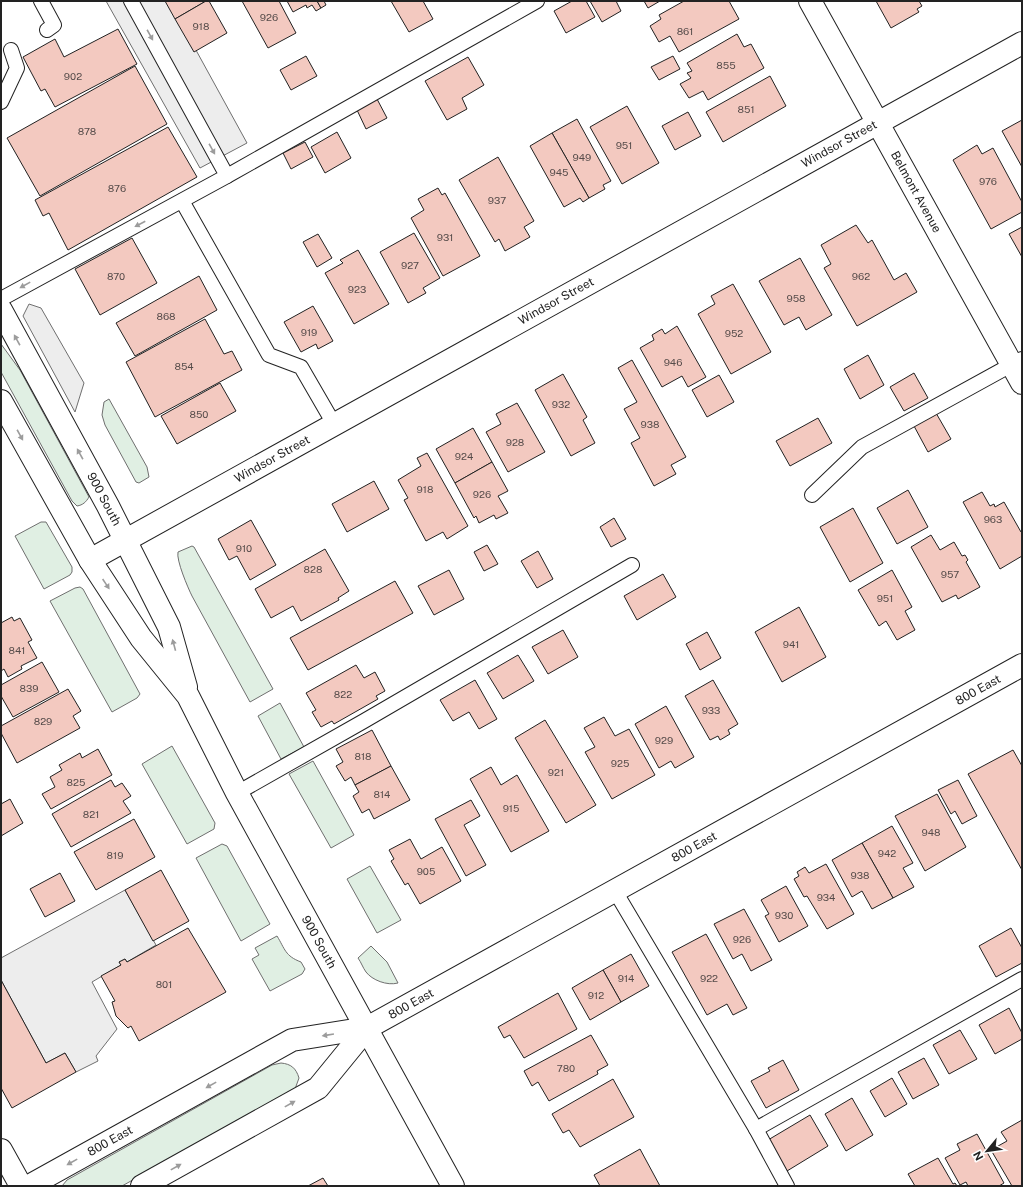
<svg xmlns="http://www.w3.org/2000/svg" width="1023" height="1187" font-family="'Public Sans',sans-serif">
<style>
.green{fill:#e0efe3;stroke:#6f6f6f}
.parking{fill:#ededed;stroke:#6f6f6f}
.building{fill:#f3c9c0;stroke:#222}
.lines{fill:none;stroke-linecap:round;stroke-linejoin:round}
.service-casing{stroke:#222;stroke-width:16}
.minor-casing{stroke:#222;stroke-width:24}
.tertiary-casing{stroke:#222;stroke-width:24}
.service{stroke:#fff;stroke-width:14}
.minor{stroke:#fff;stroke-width:22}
.tertiary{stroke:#fff;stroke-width:22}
.oneway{fill:#9c9c9c}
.labels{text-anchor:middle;stroke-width:3;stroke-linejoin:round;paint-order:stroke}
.number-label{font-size:10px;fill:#564c4a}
.street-label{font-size:12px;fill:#222;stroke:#fff}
</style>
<rect width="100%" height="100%" fill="#fff"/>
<!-- green -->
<g class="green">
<path d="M1 344 20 370 89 497C86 502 83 505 77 506L72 501 1 372Z"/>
<path d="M109 399 147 467 149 477 139 483 136 482 105 425 102 415 104 402Z"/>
<path d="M41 522H46L72 567V572L70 575 44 589 15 536Z"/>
<path d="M192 546 194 547 273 689 250 702 192 596C188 588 176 560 178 552Z"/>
<path d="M80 587 83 589 140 694 137 698 112 712 50 601 75 588Z"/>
<path d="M280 703 304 747 281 759 258 716Z"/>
<path d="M172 746 215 823 214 829 187 844 142 764Z"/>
<path d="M313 761 354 835 331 848 289 774Z"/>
<path d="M222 844 227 846 270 924 241 941 196 858Z"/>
<path d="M370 866 401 920 377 933 347 879Z"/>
<path d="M277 936C285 949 285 956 301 962L305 969 302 974 270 991 252 959 259 955 255 948Z"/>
<path d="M371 946 387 962 398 983C387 986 372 980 366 972 363 968 361 962 358 958Z"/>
<path d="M281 1063C291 1064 296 1068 299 1078L295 1089 122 1186H62L67 1180 272 1065Z"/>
</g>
<!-- parking -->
<g class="parking">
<path d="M106 1H169L247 143 200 168Z"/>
<path d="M29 304 41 308 84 383 75 412 23 316Z"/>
<path d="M125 890 156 945 127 962 125 959 119 962 121 965 92 982 117 1029 96 1056 98 1061 76 1072 65 1053 46 1063 1 980V958Z"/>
</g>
<!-- building -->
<g class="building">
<path d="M165 1H206L175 19Z"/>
<path d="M206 1H209L227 33 194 52 175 19Z"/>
<path d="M242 1H279L296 33 268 48Z"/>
<path d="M287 1H317L321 8 316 11 312 5 307 8 306 5 293 12Z"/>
<path d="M317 1H324L326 5 321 8Z"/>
<path d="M391 1H423L433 19 409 32Z"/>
<path d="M572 1H586L595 17 566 33 554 11Z"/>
<path d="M590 1H616L621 11 602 22Z"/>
<path d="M644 1H660L648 8Z"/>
<path d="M684 1H729L739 19 679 52 670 36 659 42 650 26 661 19 659 15Z"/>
<path d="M876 1H919L922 6 917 9 919 12 891 28Z"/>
<path d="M118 29 137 64 55 107 45 89 41 91 23 57 55 39 64 57Z"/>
<path d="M737 34 744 47 751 44 764 68 708 100 703 91 689 98 680 84 691 78 687 73 692 71 687 63Z"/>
<path d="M306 56 317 76 291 90 280 70Z"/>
<path d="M673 56 680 69 659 80 651 67Z"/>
<path d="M468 57 484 85 462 98 467 109 447 120 425 81Z"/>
<path d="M135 66 167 124 40 196 7 138Z"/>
<path d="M770 76 786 106 723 142 706 112Z"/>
<path d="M377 99 387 118 366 129 357 110Z"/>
<path d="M627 106 659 163 622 184 590 127Z"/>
<path d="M688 112 701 136 675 150 662 126Z"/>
<path d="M577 119 611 181 603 185 605 189 589 198 552 133Z"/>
<path d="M1022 120V167L1002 131Z"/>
<path d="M168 127 197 177 68 250 49 213 43 216 35 200Z"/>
<path d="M337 132 351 158 325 173 311 147Z"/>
<path d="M552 133 589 198 583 202 580 198 564 207 530 146Z"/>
<path d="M305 142 313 157 291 169 283 153Z"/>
<path d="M977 145 982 154 993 148 1022 202V212L991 229 953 160Z"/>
<path d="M498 157 534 221 524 227 530 237 505 251 499 239 495 242 459 180Z"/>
<path d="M438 188 442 195 445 193 480 256 443 276 411 218 424 210 418 199Z"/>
<path d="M856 225 868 243 872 240 894 280 906 273 917 292 857 326 824 268 831 264 821 245Z"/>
<path d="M1022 227V257L1009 234Z"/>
<path d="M414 233 440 278 423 288 426 293 408 303 380 252Z"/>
<path d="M318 234 332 258 317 267 303 242Z"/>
<path d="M132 238 157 283 100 315 75 269Z"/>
<path d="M358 250 389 304 354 324 325 273 343 263 340 260Z"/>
<path d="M800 258 832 315 806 330 799 317 784 325 759 281Z"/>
<path d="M199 276 217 310 135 356 116 323Z"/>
<path d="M733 284 771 352 731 374 698 314 715 304 711 296Z"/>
<path d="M313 306 333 341 318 349 316 344 301 352 284 322Z"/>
<path d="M205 319 224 354 232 351 242 370 155 417 126 362Z"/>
<path d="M677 326 706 377 688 387 682 376 662 387 640 348 654 340 652 335 662 329 665 334Z"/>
<path d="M868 355 884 385 860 399 844 369Z"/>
<path d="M632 360 686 457 671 465 676 474 654 486 631 443 640 438 624 409 637 402 618 368Z"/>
<path d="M914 373 928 398 904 411 890 387Z"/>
<path d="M563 374 587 417 583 420 595 443 571 456 535 390Z"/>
<path d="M719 375 734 402 707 417 692 390Z"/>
<path d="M220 383 236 411 177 444 161 416Z"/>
<path d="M517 403 545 452 508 472 486 432 501 424 496 414Z"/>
<path d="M936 413 951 439 928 452 914 426Z"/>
<path d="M818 418 832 443 790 466 776 441Z"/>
<path d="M473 428 492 462 455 483 436 449Z"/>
<path d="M427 453 468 526 447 539 443 532 426 541 404 500 408 498 398 480 421 466 417 458Z"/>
<path d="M492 462 508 491 498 496 508 513 496 519 494 515 479 523 476 516 474 518 455 483Z"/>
<path d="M374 481 389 509 347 532 332 504Z"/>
<path d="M908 490 928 527 897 544 877 508Z"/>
<path d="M982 492 990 506 994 504 995 507 1004 502 1021 532 1022 531V556L1000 569 963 502Z"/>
<path d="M853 508 883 563 850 582 820 527Z"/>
<path d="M614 518 626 539 611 547 600 527Z"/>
<path d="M251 520 276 565 250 580 237 556 229 560 218 539Z"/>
<path d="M931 535 940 550 954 542 962 556 965 555 968 560 966 562 980 587 958 599 956 595 942 602 911 547Z"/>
<path d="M487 545 498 564 484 571 474 552Z"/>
<path d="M325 549 349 591 338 598 339 600 301 621 293 606 271 618 255 589Z"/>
<path d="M538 551 553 579 537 588 521 561Z"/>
<path d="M449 570 464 599 434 615 418 586Z"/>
<path d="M892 570 912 607 905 611 915 630 897 640 886 621 879 626 858 590Z"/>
<path d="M663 574 676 597 637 620 624 596Z"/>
<path d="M395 581 413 613 308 670 290 638Z"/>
<path d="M799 607 826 657 782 682 755 632Z"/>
<path d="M12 617 14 621 20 618 32 640 28 642 37 658 21 666 22 669 8 677 4 669 1 671V623Z"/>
<path d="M563 630 578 657 548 674 532 647Z"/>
<path d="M707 632 721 658 700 670 686 644Z"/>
<path d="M518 655 534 681 503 699 487 673Z"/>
<path d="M42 662 59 692 13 717 1 696V685Z"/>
<path d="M356 665 364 678 375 672 385 691 376 696 378 699 334 724 332 721 321 727 312 712 316 710 306 693Z"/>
<path d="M475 680 497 719 479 729 469 712 453 721 440 700Z"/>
<path d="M713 680 738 724 728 730 730 734 720 740 718 736 710 740 685 696Z"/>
<path d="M68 689 81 711 73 716 80 728 17 763 1 733V726Z"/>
<path d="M666 706 694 757 675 768 671 761 659 768 635 724Z"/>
<path d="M604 717 615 736 629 729 655 775 612 799 585 752 595 747 584 728Z"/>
<path d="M545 720 596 805 566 823 515 738Z"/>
<path d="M372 730 391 766 355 785 351 777 345 781 336 766 343 762 336 749Z"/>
<path d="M98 749 112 775 51 809 42 794 55 787 50 777 62 770 59 765 80 753 82 758Z"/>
<path d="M1013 750 1022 766V870L968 774Z"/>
<path d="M391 766 410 800 374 819 369 809 362 813 353 796 359 792 355 785Z"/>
<path d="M491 767 501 785 517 775 549 831 511 852 470 779Z"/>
<path d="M111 780 115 787 122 783 131 796 123 801 131 813 71 847 52 814Z"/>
<path d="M958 780 977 816 962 824 955 811 951 814 938 790Z"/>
<path d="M937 794 966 847 925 871 895 816Z"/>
<path d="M10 799 23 823 1 836V804Z"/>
<path d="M471 800 480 816 464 825 486 865 466 876 435 819Z"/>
<path d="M134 819 155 857 96 890 74 852Z"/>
<path d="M892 826 913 863 903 868 914 887 893 898 862 843Z"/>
<path d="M410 839 421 859 442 847 461 881 420 904 408 883 405 885 391 861 394 859 389 850Z"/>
<path d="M862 843 893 898 872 909 862 891 852 897 832 860Z"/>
<path d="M826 864 854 914 827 929 807 896 804 897 794 879 799 876 797 872 805 867 809 873Z"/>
<path d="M161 870 189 921 153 941 125 890Z"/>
<path d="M60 873 75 901 45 917 30 889Z"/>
<path d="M786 886 808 926 779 942 765 916 769 914 761 900Z"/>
<path d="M744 909 772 960 751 971 742 954 733 959 714 924Z"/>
<path d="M188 928 226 992 139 1041 131 1026 128 1028 116 1016 112 1002 115 1001 101 976 121 965 119 962 125 959 127 962Z"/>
<path d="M1011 928 1022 948V963L996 977 979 946Z"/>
<path d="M706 934 747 1008 733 1015 727 1004 707 1015 672 952Z"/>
<path d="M631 954 649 986 621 1002 603 970Z"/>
<path d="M603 970 621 1002 590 1020 572 988Z"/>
<path d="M1 980 46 1063 65 1053 76 1072 12 1108 1 1088Z"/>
<path d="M558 993 577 1029 524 1058 510 1035 504 1038 498 1027Z"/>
<path d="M1009 1008 1022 1033V1039L995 1054 979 1025Z"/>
<path d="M960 1030 977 1059 949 1074 933 1045Z"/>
<path d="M591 1035 608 1065 597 1071 598 1074 549 1101 538 1082 532 1086 524 1071Z"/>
<path d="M924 1058 939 1085 913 1099 898 1072Z"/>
<path d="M783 1060 799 1090 766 1108 751 1081 770 1071 768 1068Z"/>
<path d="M892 1078 907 1104 885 1117 870 1091Z"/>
<path d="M613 1079 634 1117 580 1147 569 1130 563 1133 552 1114Z"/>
<path d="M852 1098 873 1135 846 1151 825 1114Z"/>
<path d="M810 1115 828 1146 787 1171 768 1140Z"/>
<path d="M1022 1120V1186H1012L991 1150 1007 1141 1001 1132Z"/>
<path d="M977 1134 1004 1183 999 1186H968L966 1182 960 1185 945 1158 960 1150 957 1144Z"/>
<path d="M640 1149 660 1186H600L594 1175Z"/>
<path d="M938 1158 953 1184 955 1183 957 1186H915L908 1174Z"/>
<path d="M323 1178 328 1186H308Z"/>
</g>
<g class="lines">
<!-- service casing -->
<g class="service-casing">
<g id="service">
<path d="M41 1 54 25 47 30"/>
<path d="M1 102 17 68 11 50"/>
<path d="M227 176 537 1"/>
<path d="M182 201 269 355 301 367 334 424"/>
<path d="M1 299 227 176 131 1"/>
<path d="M812 495 862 447 1022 359"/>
<path d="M237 793 364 721 632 565"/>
<path d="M615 891 756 1129 787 1186"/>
<path d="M756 1129 1022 979"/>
</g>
</g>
<!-- minor casing -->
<g class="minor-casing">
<g id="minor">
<path d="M810 1 1022 383"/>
<path d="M90 560 1022 43"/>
<path d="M1 1150 21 1186"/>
<path d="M29 1186 292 1040 367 1028 1022 665"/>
<path d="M142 1186 318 1088 367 1028"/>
</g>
</g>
<!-- tertiary casing -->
<g class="tertiary-casing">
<g id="tertiary">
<path d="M1 310 108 506 169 627 186 687"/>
<path d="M1 401 90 560 141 638 188 696 237 793 453 1186"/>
</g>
</g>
<!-- service -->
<use href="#service" class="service"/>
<!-- minor -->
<use href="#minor" class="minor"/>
<!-- tertiary -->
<use href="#tertiary" class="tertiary"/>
</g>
<!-- one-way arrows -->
<defs><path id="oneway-solid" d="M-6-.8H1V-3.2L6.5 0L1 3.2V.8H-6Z"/></defs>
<g class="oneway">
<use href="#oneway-solid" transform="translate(150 35) rotate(61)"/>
<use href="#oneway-solid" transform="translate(212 149) rotate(61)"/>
<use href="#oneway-solid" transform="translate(140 224) rotate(152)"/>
<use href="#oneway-solid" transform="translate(25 285) rotate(151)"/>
<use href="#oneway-solid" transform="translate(17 340) rotate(-119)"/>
<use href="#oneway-solid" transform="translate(20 435) rotate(61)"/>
<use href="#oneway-solid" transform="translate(80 454) rotate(-119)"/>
<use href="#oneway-solid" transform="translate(106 584) rotate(56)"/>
<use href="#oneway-solid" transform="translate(174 645) rotate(-105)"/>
<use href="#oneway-solid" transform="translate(328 1035) rotate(171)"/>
<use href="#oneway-solid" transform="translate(211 1085) rotate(151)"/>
<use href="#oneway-solid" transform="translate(290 1104) rotate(-29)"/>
<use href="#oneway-solid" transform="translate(72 1162) rotate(151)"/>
<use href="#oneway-solid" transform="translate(176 1167) rotate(-29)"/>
</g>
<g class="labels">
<!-- number labels -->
<g class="number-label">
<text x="269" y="21">926</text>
<text x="201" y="30">918</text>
<text x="685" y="35">861</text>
<text x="726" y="69">855</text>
<text x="73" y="80">902</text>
<text x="746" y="113">851</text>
<text x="87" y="135">878</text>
<text x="624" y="149">951</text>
<text x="582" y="161">949</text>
<text x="559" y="176">945</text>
<text x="988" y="185">976</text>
<text x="117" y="192">876</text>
<text x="497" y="204">937</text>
<text x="445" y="241">931</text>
<text x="410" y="269">927</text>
<text x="116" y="280">870</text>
<text x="861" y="280">962</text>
<text x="357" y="293">923</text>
<text x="796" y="302">958</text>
<text x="166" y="320">868</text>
<text x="309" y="336">919</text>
<text x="734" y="337">952</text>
<text x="673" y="366">946</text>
<text x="184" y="370">854</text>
<text x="561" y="408">932</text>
<text x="199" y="418">850</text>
<text x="650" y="428">938</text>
<text x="515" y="446">928</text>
<text x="464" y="460">924</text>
<text x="425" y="493">918</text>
<text x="482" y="498">926</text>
<text x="993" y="523">963</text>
<text x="244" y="552">910</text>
<text x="313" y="573">828</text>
<text x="950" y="578">957</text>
<text x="885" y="602">951</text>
<text x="791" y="648">941</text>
<text x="17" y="654">841</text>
<text x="29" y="692">839</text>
<text x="343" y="698">822</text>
<text x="711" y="714">933</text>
<text x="43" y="725">829</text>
<text x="664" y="744">929</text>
<text x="363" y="760">818</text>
<text x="620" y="767">925</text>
<text x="556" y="776">921</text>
<text x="76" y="786">825</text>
<text x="382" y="798">814</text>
<text x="511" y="812">915</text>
<text x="91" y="818">821</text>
<text x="931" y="836">948</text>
<text x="887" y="857">942</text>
<text x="115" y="859">819</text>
<text x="426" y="875">905</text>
<text x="860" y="879">938</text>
<text x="826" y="901">934</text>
<text x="784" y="919">930</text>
<text x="742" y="943">926</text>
<text x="626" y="982">914</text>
<text x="709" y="982">922</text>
<text x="164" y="988">801</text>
<text x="596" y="999">912</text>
<text x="566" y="1072">780</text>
</g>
<!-- street labels -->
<g class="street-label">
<text transform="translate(839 144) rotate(-29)" y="4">Windsor Street</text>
<text transform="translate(916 192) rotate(61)" y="4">Belmont Avenue</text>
<text transform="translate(556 301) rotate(-29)" y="4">Windsor Street</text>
<text transform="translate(272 459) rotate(-29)" y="4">Windsor Street</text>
<text transform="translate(104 499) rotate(62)" y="4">900 South</text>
<text transform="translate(978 690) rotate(-29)" y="4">800 East</text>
<text transform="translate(694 847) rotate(-29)" y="4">800 East</text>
<text transform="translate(319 942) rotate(61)" y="4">900 South</text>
<text transform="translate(411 1004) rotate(-29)" y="4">800 East</text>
<text transform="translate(110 1141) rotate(-29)" y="4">800 East</text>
</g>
</g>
<!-- border -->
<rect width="1023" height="1187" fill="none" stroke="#222222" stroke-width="4"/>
<!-- north arrow -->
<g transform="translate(987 1151) rotate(241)" stroke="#ffffff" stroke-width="3" paint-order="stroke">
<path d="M0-3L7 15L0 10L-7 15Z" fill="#222222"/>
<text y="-6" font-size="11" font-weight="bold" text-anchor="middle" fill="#222222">N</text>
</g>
</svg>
